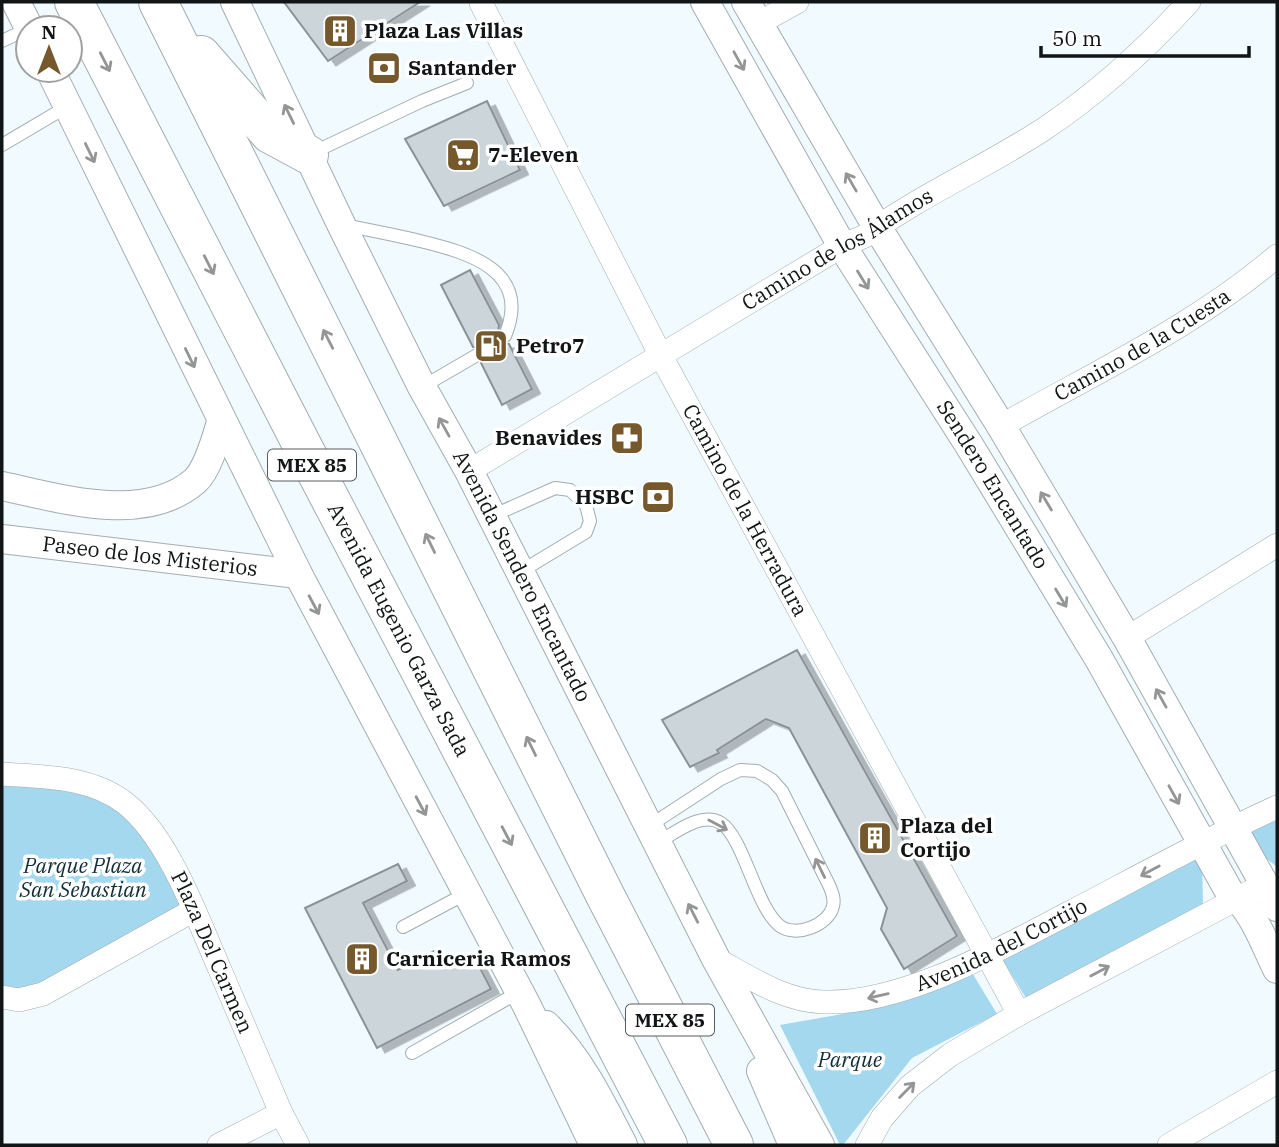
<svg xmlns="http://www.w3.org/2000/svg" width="1279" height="1147" font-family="'IBM Plex Serif',serif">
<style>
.green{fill:#a3d8ee}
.building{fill:#ccd6da;stroke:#899297;stroke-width:2;filter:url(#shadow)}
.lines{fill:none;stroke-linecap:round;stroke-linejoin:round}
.service-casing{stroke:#a3adb1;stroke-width:14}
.minor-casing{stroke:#a3adb1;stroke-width:24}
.tertiary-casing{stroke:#a3adb1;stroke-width:30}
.trunk-casing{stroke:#a3adb1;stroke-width:40}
.service{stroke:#fff;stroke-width:12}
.minor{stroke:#fff;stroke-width:23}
.tertiary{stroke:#fff;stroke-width:28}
.trunk{stroke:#fff;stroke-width:38}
.oneway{stroke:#949696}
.labels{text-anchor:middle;stroke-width:7;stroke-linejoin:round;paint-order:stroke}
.shield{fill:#fff;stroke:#585b5c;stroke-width:2}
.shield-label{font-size:19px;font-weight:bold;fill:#111516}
.poi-label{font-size:21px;font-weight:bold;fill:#111516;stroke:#fff;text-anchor:start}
.street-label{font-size:21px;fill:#111516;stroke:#fff}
.park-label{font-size:21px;font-style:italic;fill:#102d38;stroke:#fff}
</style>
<defs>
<filter id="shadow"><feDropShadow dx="8" dy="4.5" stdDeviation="0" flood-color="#0004"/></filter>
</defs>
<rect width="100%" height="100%" fill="#f0faff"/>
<!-- green -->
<g class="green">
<path d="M2 774 125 804 194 910 43 994 2 997Z"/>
<path d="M1277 817V867L1266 858 1250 829Z"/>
<path d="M1202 856 1203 907 1026 998 1001 958Z"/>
<path d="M971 971 997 1014 912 1058 843 1145H840L780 1025 854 1012Z"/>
</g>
<!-- building -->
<g class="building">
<path d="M284 2H420L328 61Z"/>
<path d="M487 101 520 170 444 206 405 139Z"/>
<path d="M470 270 499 325 497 339 502 344H509L532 389 502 405 481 363 485 359V351L481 347H473L441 285Z"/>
<path d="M797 650 957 936 904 969 881 929 887 908 789 728 766 719 717 750 719 753 690 767 662 720Z"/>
<path d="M398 864 407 881 363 903 398 970 434 951 479 966 491 989 377 1048 305 908Z"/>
</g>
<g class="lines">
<!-- service casing -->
<g class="service-casing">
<g id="service">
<path d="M2 41 28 29"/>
<path d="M2 145 68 106"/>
<path d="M312 153 422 101 467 83"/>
<path d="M344 225C369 230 395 235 420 241 470 253 532 271 505 336"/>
<path d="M422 387 477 355"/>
<path d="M492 516 555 488 570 490 586 505 590 521 586 532 520 572"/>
<path d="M649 826 721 779 740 770 757 771 772 780 782 791 829 885C832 892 835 899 833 906 829 925 796 938 780 926 756 908 744 838 721 823 701 811 675 833 657 843"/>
<path d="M403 927 467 893"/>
<path d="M412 1053 519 992"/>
</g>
</g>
<!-- minor casing -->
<g class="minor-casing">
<g id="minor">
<path id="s1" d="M481 3 661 356 1019 1014"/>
<path d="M759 23 797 2"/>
<path id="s2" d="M1001 426C1094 373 1195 326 1277 256"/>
<path id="s3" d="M469 471 842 246 865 236C921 195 986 167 1044 129 1098 93 1146 49 1189 2"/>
<path d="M1127 638 1277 545"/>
<path id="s4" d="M2 774C44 777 90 776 125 803 169 837 198 920 220 970 240 1017 261 1065 281 1113L298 1145"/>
<path id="s5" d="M716 959C749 977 784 1001 823 1002 902 1005 1000 949 1069 913 1138 877 1206 839 1277 807"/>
<path d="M2 997 19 1000 43 994 194 910"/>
<path d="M219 1145 281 1113"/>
<path d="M867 1145 882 1118 910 1086 950 1055 1019 1014 1250 892"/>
<path d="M1169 1145 1277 1082"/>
</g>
</g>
<!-- tertiary casing -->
<g class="tertiary-casing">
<g id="tertiary">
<path d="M16 2 29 28"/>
<path id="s6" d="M235 2 341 224 422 387 469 471 716 959 820 1145"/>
<path id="s7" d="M705 2 842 246 969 445 1099 659 1230 893C1251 905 1266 947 1277 969"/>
<path d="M746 2 877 227 1001 426 1127 638 1277 907"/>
<path d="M50 70 298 574 527 1006 594 1145"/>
<path d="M2 486C60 498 144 525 195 481 208 469 216 439 221 422"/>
<path id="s8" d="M2 539 298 574"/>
<path d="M546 1025C581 1060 601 1102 623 1145"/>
<path d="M761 1071 793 1145"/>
</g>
</g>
<!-- trunk casing -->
<g class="trunk-casing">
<g id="trunk">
<path id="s9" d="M74 2 302 445 668 1145"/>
<path d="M158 2 605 895 734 1145"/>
<path d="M201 55 270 134 309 155"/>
</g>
</g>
<!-- service -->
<use href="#service" class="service"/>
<!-- minor -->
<use href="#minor" class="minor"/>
<!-- tertiary -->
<use href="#tertiary" class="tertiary"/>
<!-- trunk -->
<use href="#trunk" class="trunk"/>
</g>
<!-- one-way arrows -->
<defs><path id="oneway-shaft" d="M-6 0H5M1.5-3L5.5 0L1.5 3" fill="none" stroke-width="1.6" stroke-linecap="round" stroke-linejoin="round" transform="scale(1.75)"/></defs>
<g class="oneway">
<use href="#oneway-shaft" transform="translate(739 61) rotate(61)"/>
<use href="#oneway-shaft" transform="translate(105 62) rotate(63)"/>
<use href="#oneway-shaft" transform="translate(289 114) rotate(-116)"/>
<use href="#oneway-shaft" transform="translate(90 153) rotate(64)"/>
<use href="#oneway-shaft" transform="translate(851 182) rotate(-120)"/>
<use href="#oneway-shaft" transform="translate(209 265) rotate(63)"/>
<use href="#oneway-shaft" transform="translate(863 280) rotate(58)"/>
<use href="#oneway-shaft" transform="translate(328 339) rotate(-117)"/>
<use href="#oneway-shaft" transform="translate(190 358) rotate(64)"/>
<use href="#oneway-shaft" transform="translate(444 427) rotate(-119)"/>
<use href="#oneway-shaft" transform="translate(1046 501) rotate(-121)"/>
<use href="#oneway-shaft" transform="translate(430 543) rotate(-116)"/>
<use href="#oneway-shaft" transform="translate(1061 598) rotate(59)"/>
<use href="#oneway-shaft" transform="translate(314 605) rotate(62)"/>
<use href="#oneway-shaft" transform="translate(1161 698) rotate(-119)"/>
<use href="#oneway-shaft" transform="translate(531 746) rotate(-116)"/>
<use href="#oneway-shaft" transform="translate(1174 795) rotate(61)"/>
<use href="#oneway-shaft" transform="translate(421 806) rotate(62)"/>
<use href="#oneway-shaft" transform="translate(718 825) rotate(28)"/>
<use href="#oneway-shaft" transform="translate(507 836) rotate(62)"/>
<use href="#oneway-shaft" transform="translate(820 868) rotate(-116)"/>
<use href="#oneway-shaft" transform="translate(1150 871) rotate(152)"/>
<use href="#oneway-shaft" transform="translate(693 913) rotate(-117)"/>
<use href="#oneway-shaft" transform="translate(1100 971) rotate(-28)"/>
<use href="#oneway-shaft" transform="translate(878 996) rotate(167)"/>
<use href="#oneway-shaft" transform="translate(907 1090) rotate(-45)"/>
</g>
<!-- icons -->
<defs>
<g id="building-square" transform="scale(1.75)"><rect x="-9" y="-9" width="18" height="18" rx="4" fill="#75582c" stroke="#fff"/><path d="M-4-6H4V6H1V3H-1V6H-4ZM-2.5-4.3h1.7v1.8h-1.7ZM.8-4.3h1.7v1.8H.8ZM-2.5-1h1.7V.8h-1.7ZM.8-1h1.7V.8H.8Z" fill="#fff"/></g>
<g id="bank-square" transform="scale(1.75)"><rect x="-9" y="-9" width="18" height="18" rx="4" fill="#75582c" stroke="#fff"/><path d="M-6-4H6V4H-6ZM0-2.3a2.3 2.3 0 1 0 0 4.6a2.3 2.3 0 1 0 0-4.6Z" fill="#fff"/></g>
<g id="supermarket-square" transform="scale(1.75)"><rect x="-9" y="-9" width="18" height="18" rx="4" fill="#75582c" stroke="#fff"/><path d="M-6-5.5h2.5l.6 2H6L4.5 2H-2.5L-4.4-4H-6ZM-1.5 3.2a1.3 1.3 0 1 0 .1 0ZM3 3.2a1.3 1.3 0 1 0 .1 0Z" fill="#fff"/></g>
<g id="fuel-square" transform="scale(1.75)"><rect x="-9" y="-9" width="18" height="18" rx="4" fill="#75582c" stroke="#fff"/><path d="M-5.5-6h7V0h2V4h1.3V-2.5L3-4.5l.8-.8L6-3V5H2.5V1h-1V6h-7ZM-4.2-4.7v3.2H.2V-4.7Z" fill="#fff"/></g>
<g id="pharmacy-square" transform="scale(1.75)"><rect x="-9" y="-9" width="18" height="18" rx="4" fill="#75582c" stroke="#fff"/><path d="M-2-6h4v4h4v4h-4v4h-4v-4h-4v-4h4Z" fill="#fff"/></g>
</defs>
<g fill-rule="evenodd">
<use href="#building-square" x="340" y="31"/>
<use href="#bank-square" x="384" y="68"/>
<use href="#supermarket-square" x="463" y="155"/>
<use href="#fuel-square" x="491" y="346"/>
<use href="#pharmacy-square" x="627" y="438"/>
<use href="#bank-square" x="658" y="497"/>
<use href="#building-square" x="875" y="838"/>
<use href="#building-square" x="362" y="959"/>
</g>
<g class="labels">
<!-- shield labels -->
<g class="shield">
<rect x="268" y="449.5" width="88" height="31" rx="5"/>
<rect x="626" y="1004.5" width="88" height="31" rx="5"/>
</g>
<g class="shield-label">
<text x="312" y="472">MEX 85</text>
<text x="670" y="1027">MEX 85</text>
</g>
<!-- poi labels -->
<g class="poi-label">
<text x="364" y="38">Plaza Las Villas</text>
<text x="408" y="75">Santander</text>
<text x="488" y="162">7-Eleven</text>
<text x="516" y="353">Petro7</text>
<text x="602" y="445" text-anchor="end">Benavides</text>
<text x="634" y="504" text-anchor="end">HSBC</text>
<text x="900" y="833">Plaza del<tspan x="900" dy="24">Cortijo</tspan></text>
<text x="386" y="966">Carniceria Ramos</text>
</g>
<!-- street labels -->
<g class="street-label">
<text dy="7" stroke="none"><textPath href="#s3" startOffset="430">Camino de los Álamos</textPath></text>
<text dy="7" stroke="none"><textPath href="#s2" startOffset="163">Camino de la Cuesta</textPath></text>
<text dy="7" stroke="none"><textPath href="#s7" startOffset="562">Sendero Encantado</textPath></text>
<text dy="7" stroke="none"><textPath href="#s1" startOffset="572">Camino de la Herradura</textPath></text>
<text dy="7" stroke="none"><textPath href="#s8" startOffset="149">Paseo de los Misterios</textPath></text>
<text dy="7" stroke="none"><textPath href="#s6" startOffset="642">Avenida Sendero Encantado</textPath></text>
<text dy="7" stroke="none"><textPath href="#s9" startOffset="707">Avenida Eugenio Garza Sada</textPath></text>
<text dy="7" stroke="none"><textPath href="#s5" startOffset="306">Avenida del Cortijo</textPath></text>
<text dy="7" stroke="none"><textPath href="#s4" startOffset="303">Plaza Del Carmen</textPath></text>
</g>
<!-- park labels -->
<g class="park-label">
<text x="83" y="873">Parque Plaza<tspan x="83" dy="24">San Sebastian</tspan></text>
<text x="850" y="1067">Parque</text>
</g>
</g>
<!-- border -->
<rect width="1279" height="1147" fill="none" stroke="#111516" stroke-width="7"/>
<!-- north arrow -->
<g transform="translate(49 49)"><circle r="33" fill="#ffffff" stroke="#a0a1a2" stroke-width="2"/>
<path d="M0-5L12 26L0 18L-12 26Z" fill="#75582c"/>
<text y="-10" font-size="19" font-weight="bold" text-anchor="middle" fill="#111516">N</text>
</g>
<!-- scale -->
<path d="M1041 46v10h208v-10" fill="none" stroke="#111516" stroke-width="3.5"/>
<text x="1052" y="46" font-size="21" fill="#111516" stroke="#ffffff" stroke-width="5" paint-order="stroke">50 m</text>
</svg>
